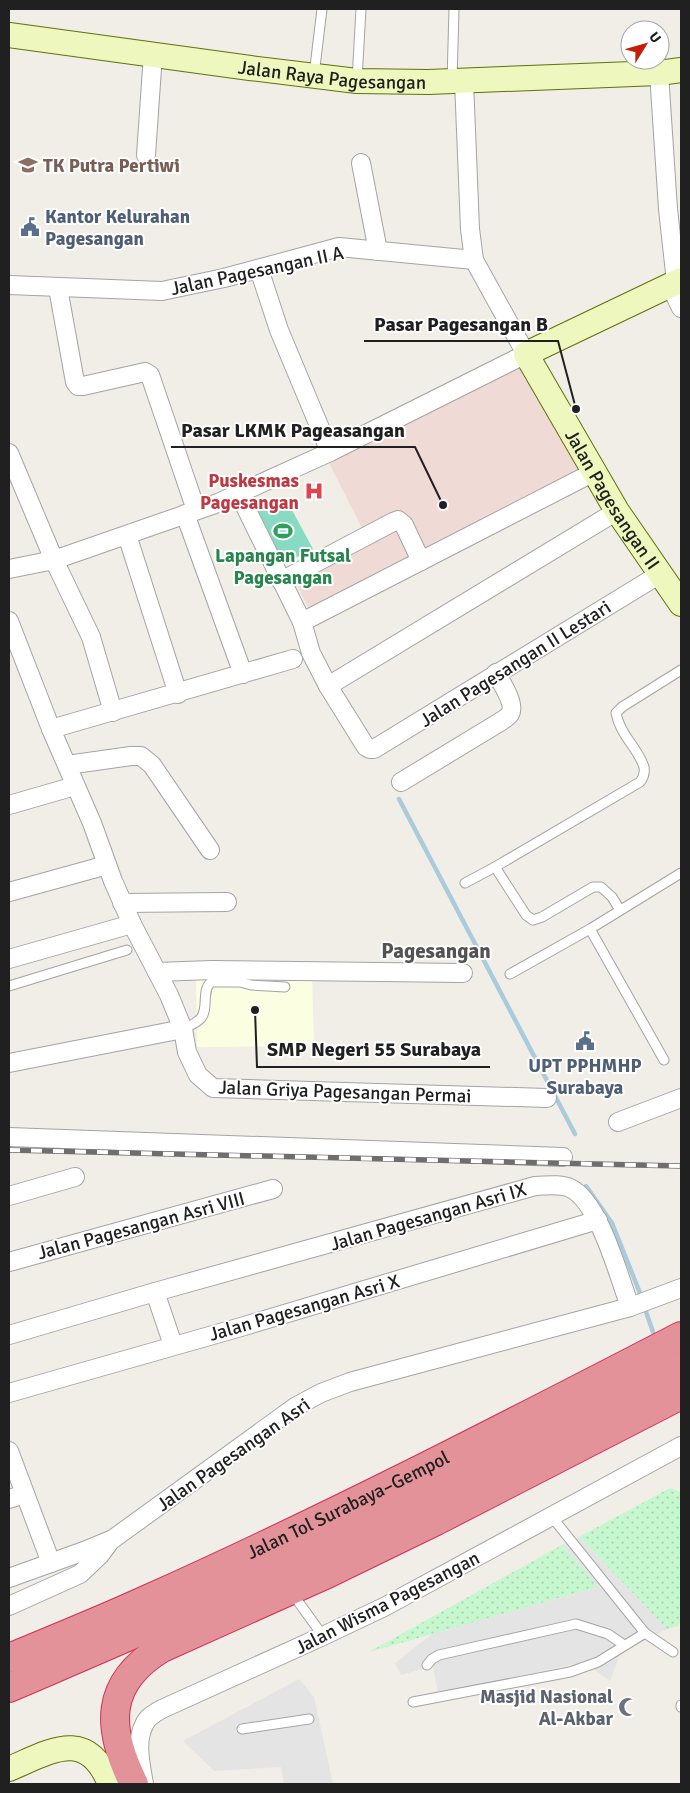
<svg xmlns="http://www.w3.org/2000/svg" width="690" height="1793" font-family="Signika,sans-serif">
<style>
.commercial{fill:#f0dad6}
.education{fill:#fbfee1}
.park{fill:url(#park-dots)}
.pitch{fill:#88dbc3}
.parking{fill:#e4e4e4}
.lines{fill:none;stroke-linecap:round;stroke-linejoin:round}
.stream{stroke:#a9cbdb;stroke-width:4.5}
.lane-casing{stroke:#a4a4a4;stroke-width:11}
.street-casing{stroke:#a4a4a4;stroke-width:20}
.secondary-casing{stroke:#5d730a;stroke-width:26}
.highway-casing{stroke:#d42d56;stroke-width:30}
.lane{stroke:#fff;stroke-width:9}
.street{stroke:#fff;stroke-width:18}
.secondary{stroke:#eef7bd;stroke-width:24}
.highway{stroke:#e39299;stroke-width:28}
.rail-casing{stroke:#6e6e6e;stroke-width:5.5}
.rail{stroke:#fff;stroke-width:4;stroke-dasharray:11;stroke-linecap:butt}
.labels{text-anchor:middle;stroke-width:4;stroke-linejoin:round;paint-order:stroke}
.street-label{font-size:19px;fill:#202020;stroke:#fff}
.education-label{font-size:19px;font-weight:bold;fill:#785e54;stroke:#fff;text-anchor:start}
.service-label{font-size:19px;font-weight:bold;fill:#4e5e75;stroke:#fff;text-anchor:start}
.health-label{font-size:19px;font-weight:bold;fill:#be3a42;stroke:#fff;text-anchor:end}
.leisure-label{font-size:19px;font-weight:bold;fill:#27864d;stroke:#fff}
.worship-label{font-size:19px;font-weight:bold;fill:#5b616d;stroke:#fff;text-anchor:end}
.quarter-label{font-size:21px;font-weight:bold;fill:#535353;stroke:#fff}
.leader{fill:none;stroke:#202020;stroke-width:2}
.callout-dot{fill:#202020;stroke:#fff;stroke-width:2}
.callout-label{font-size:20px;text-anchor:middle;font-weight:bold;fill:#202020;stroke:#fff;stroke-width:4;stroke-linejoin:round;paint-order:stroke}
</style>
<defs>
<pattern id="park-dots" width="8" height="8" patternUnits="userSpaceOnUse" patternTransform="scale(1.25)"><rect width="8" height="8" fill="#c6f7cf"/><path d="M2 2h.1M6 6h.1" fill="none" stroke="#aad3b1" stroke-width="1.8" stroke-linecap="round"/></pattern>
</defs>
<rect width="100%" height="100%" fill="#f0eee6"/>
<!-- commercial -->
<path class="commercial" d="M515 350 589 477 314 619 289 569 364 532 321 447Z"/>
<!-- education -->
<path class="education" d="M312 974 314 1046 197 1047 196 975Z"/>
<!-- park -->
<g class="park">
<path d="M670 1488 681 1492V1619L678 1626 667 1629 579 1537Z"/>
<path d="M562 1545 598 1587 369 1652Z"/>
</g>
<!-- pitch -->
<path class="pitch" d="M285 497 313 549 281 565 254 514Z"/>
<!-- parking -->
<g class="parking">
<path d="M579 1537 667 1629 620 1654 610 1681 584 1662 438 1693 433 1666 401 1675 395 1663 432 1634 598 1587 562 1545Z"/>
<path d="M299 1679 314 1697 333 1784H284L281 1767 214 1771 183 1741Z"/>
</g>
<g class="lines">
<!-- stream -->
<g class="stream">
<path d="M399 799 575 1134"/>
<path d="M586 1186 612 1223 642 1298"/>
<path d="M644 1306 653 1332"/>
</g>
<!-- lane casing -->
<g class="lane-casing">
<g id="lane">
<path d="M314 75 322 9"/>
<path d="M357 80 361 9"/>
<path d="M452 81 454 9"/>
<path d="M495 867 526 915 533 920 542 917 593 887H601L612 897 620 910"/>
<path d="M465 883 495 867 640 782C644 777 645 773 644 767 638 748 620 735 616 713L622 707 681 670"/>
<path d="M590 929 664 1060"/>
<path d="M510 974 590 929 681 873"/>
<path d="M9 986 127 950"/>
<path d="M183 1029C189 1026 197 1023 201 1018 209 1008 201 991 211 982H240L251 985 285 987"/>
<path d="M552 1517 645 1633"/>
<path d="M292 1593 323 1636"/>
<path d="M427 1665 432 1659 439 1655 576 1624 608 1634 624 1645"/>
<path d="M413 1702 570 1672 598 1662 645 1633 673 1652"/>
<path d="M681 1705V1707"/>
<path d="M242 1729 309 1719"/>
</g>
</g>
<!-- street casing -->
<g class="street-casing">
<g id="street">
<path d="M659 73 668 209 676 282"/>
<path d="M146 155 153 54"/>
<path d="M361 163 378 251"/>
<path d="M259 269 279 330 330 452"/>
<path d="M9 285 162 291 224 278 339 247 474 260"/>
<path d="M670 285 681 308"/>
<path d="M58 288 75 382 78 386H83L145 372 150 375 196 510"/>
<path d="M9 453 54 560 91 637 113 712"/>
<path d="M239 494 302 622 311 653 328 686 366 747 370 749H374L660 574"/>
<path d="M185 514 243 674"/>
<path d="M127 535 178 694"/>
<path d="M9 569 54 560 218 503 330 452 526 354 474 260 470 229 464 81"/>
<path d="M281 581 393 522 398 520 404 525 421 561"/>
<path d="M9 621 51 729 92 823 113 881 132 924 169 995 183 1029 187 1052 198 1075 213 1088 547 1098"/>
<path d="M302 622 594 472"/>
<path d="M328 686 617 511"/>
<path d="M51 729 293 659"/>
<path d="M67 765 131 756H141L152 765 210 850"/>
<path d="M401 782 500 722C503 720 508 717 510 714 516 704 501 682 496 673"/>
<path d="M9 805 75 786"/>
<path d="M9 892 107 865"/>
<path d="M122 903 227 902"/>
<path d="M9 959 132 924"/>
<path d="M157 972 212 970 463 973"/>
<path d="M9 1063 183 1029"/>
<path d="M618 1122 681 1098"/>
<path d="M9 1137 563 1157"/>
<path d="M9 1196 75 1177"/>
<path d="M9 1262 273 1189"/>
<path d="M155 1292 173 1345"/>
<path d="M9 1335 155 1292 535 1186C546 1186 559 1183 570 1188 599 1201 619 1277 630 1307"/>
<path d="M9 1393 241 1327 598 1220"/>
<path d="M9 1451 51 1563"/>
<path d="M9 1499 25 1494"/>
<path d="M9 1578 84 1551 113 1539 295 1407 321 1393 350 1382 630 1307 681 1288"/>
<path d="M9 1606 80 1574 100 1555 111 1540"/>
<path d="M144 1784C141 1766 135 1742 144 1725 147 1717 155 1713 162 1709L323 1636 384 1607 681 1446"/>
</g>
</g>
<!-- secondary casing -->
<g class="secondary-casing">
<g id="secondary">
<path id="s1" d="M9 35 250 68 357 81 428 82 659 73 681 70"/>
<path id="s2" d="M681 280 526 354 617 511 681 604"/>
<path d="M9 1769C51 1751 87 1727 110 1784"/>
</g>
</g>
<!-- highway casing -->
<g class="highway-casing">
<g id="highway">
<path id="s3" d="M9 1658C55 1639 102 1620 148 1599 329 1518 505 1427 681 1336"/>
<path d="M9 1688C88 1654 167 1621 244 1584 392 1516 536 1441 681 1366"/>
<path d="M134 1784C106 1728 104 1683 162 1648L327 1574 436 1521 681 1395"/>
</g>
</g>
<!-- lane -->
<use href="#lane" class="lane"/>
<!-- street -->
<use href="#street" class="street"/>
<!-- secondary -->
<use href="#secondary" class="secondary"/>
<!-- highway -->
<use href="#highway" class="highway"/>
<!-- rail casing -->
<g class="rail-casing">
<path id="rail" d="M9 1150 681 1166"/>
</g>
<!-- rail -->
<use href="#rail" class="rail"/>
</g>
<!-- icons -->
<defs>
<g id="school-bare" transform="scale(1.5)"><path d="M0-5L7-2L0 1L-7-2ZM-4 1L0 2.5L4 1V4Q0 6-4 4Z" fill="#8d6e63" stroke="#fff" stroke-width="2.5" paint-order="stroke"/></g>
<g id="civic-bare" transform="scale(1.5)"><path d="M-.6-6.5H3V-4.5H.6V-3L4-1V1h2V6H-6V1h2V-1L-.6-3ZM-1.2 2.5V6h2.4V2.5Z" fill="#5c6f8a" stroke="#fff" stroke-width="2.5" paint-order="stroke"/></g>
<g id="hospital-bare" transform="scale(1.5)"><path d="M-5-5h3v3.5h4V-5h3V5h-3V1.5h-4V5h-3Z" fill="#e0444e" stroke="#fff" stroke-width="2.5" paint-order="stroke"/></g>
<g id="stadium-bare" transform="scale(1.5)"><path d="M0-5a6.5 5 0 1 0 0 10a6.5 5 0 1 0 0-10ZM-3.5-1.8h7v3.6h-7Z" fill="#2e9e5b" stroke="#fff" stroke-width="2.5" paint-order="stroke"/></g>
<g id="mosque-bare" transform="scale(1.5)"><path d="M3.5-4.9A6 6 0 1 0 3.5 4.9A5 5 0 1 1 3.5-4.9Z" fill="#6b7280" stroke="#fff" stroke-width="2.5" paint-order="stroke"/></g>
</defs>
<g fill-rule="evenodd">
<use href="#school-bare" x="28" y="165"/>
<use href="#civic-bare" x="30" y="227"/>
<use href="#hospital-bare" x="314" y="491"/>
<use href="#stadium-bare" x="283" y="531"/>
<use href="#civic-bare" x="585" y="1041"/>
<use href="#mosque-bare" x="628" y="1707"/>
</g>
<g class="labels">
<!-- street labels -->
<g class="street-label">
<text dy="7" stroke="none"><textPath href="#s1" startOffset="326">Jalan Raya Pagesangan</textPath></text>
<text transform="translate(257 270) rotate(-12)" y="7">Jalan Pagesangan II A</text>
<text dy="7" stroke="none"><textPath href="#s2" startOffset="341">Jalan Pagesangan II</textPath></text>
<text transform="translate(515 663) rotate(-32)" y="7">Jalan Pagesangan II Lestari</text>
<text transform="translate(345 1091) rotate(2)" y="7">Jalan Griya Pagesangan Permai</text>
<text transform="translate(428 1216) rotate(-16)" y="7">Jalan Pagesangan Asri IX</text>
<text transform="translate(141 1225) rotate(-15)" y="7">Jalan Pagesangan Asri VIII</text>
<text transform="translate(304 1307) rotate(-16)" y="7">Jalan Pagesangan Asri X</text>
<text transform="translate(233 1454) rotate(-35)" y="7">Jalan Pagesangan Asri</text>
<text dy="7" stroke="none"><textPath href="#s3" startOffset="372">Jalan Tol Surabaya–Gempol</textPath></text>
<text transform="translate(387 1602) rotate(-27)" y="7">Jalan Wisma Pagesangan</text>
</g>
<!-- education labels -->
<g class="education-label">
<text x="43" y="172">TK Putra Pertiwi</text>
</g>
<!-- service labels -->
<g class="service-label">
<text x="45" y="223">Kantor Kelurahan<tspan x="45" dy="22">Pagesangan</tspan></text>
<text x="585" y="1072" text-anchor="middle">UPT PPHMHP<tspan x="585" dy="22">Surabaya</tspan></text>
</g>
<!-- health labels -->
<g class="health-label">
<text x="299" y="487">Puskesmas<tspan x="299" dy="22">Pagesangan</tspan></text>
</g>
<!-- leisure labels -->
<g class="leisure-label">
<text x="283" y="562">Lapangan Futsal<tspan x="283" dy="22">Pagesangan</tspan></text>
</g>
<!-- worship labels -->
<g class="worship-label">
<text x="613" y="1703">Masjid Nasional<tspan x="613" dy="22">Al-Akbar</tspan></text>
</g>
<!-- quarter labels -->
<g class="quarter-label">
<text x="436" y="958">Pagesangan</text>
</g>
</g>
<!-- callouts -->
<path class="leader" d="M576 409L558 341H364M443 505L415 447H171M255 1010L257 1067H490"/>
<g class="callout-dot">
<circle cx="576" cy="409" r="5"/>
<circle cx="443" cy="505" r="5"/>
<circle cx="255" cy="1010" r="5"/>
</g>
<g class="callout-label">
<text x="461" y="331">Pasar Pagesangan B</text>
<text x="293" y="437">Pasar LKMK Pageasangan</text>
<text x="374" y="1056">SMP Negeri 55 Surabaya</text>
</g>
<!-- border -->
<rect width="690" height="1793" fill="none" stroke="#202020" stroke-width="20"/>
<!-- north arrow -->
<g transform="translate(645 45) rotate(53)"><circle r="24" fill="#ffffff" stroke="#a6a6a6"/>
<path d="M0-4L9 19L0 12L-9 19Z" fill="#c61c09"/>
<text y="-8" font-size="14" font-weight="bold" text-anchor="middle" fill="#202020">U</text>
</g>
</svg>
